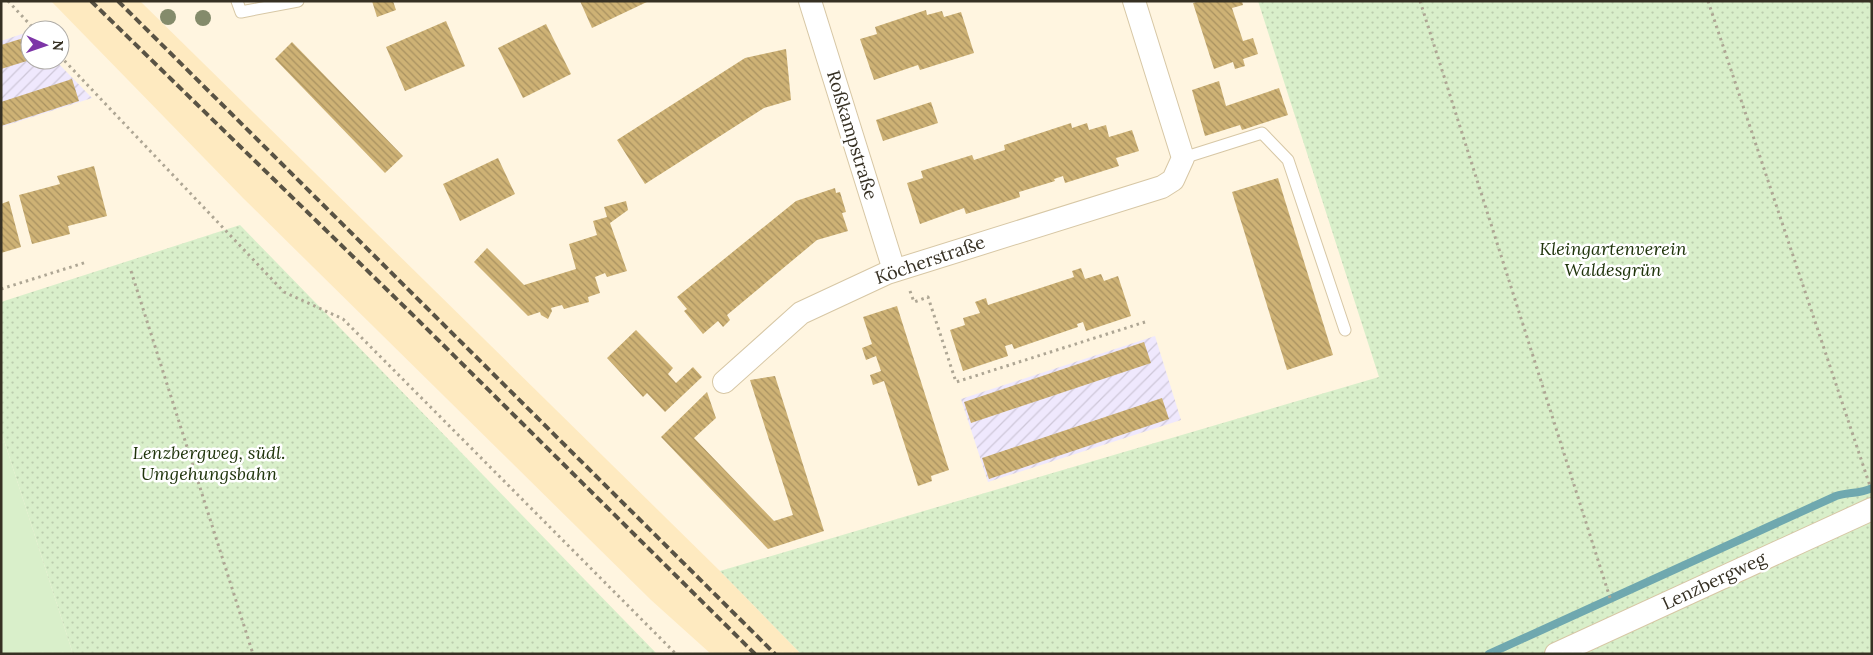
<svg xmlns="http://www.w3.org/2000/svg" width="1873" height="655" font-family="Lora,serif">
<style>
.industrial{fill:url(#industrial-furrows)}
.built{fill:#feeac0}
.green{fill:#d9efca}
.garden{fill:url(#garden-dots)}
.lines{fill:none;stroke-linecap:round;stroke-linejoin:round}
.stream{stroke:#6fa8af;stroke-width:8}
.building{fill:url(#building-back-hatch)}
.service-casing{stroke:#d7c7a5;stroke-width:13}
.minor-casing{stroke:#d7c7a5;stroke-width:24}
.path{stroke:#aea694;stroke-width:3;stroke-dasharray:2.5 4;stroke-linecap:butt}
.service{stroke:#fff;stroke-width:11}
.minor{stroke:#fff;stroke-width:22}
.rail{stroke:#595344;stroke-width:4;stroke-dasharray:8 4;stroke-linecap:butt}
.tree{fill:#848b6b}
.labels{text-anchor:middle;stroke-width:5;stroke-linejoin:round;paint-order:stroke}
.street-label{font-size:18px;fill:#363023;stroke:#fff}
.park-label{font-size:18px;font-style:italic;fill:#20350c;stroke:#fff}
</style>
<defs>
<pattern id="industrial-furrows" width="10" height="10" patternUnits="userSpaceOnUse" patternTransform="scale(1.25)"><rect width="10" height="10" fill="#efe8fd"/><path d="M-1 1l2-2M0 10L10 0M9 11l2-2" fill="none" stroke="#cec7d9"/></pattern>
<pattern id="garden-dots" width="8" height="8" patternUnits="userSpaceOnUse" patternTransform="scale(1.25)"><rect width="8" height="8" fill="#d9efca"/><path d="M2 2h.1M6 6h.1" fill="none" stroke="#bbcdad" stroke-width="1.8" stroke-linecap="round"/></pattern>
<pattern id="building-back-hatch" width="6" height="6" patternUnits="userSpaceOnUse" patternTransform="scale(1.25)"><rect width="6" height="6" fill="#ceb275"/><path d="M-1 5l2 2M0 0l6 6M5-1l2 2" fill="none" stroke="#a89160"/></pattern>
</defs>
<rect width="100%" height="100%" fill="#fff5e0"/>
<!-- industrial -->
<g class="industrial">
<path d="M28 32 30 60H55L92 98 1 127V41Z"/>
<path d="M1155 336 1181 420 988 482 961 399Z"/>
</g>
<!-- built -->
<path class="built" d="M51 1H140L720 571 801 654H711L651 600 243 198Z"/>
<!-- green -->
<path class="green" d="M1 431 73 654H1Z"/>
<!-- garden -->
<g class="garden">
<path d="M1258 1 1872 2V654H801L720 571 1379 377Z"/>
<path d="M240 225 657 654H73L1 431V302Z"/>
</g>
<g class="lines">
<!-- stream -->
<path class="stream" d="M1489 654 1836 496C1848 492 1860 494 1872 488"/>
</g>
<!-- building -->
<g class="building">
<path d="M372 1H393L396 10 377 17Z"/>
<path d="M580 1H649L592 28Z"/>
<path d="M1200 1H1242L1243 5 1232 8 1243 41 1253 38 1258 54 1243 59 1245 66 1235 69 1233 62 1214 69 1193 3Z"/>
<path d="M926 10 927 15 942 11 944 17 961 12 974 53 920 70 918 65 874 80 860 39 877 34 875 27Z"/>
<path d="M446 21 465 66 405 91 386 47Z"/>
<path d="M546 24 571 74 523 98 498 48Z"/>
<path d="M30 36V60L1 69V45Z"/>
<path d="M292 42 403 156 385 173 275 59Z"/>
<path d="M786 49 791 100 764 108 645 184 617 140 745 58Z"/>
<path d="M72 79 79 101 1 126V102Z"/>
<path d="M1219 81 1226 106 1279 88 1288 115 1242 130 1240 125 1205 136 1192 90Z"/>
<path d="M931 102 938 123 883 141 876 120Z"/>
<path d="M1071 123 1072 128 1087 123 1089 130 1106 125 1109 137 1132 130 1139 151 1116 158 1119 166 1065 183 1063 176 1054 179 1055 181 1019 192 1020 197 966 214 964 208 920 224 907 183 923 178 921 171 972 155 974 160 1005 150 1004 145Z"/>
<path d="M498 158 515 194 460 221 443 184Z"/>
<path d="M94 166 107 216 68 226 70 234 32 244 19 195 60 184 57 176Z"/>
<path d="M1278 178 1333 355 1287 370 1232 192Z"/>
<path d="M835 188 836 193 840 192 846 212 842 213 848 231 817 240 727 315 730 320 723 327 718 321 703 334 684 311 687 309 677 297 796 201Z"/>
<path d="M9 201 21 247 1 253V204Z"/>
<path d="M626 201 628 210 610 223 627 271 607 277 605 273 595 277 600 293 588 297 589 302 564 309 562 305 551 308 552 311 548 319 541 315 540 312 528 316 474 262 487 248 524 285 576 269 569 244 597 235 593 221 607 217 604 207Z"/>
<path d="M1081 268 1085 279 1101 274 1104 281 1118 276 1131 316 1086 331 1083 322 1077 324 1078 327 1014 349 1012 344 1005 346 1008 356 963 371 950 330 965 325 963 318 980 313 975 302 986 298 988 305 1074 277 1072 271Z"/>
<path d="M897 306 949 470 931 476 932 481 918 486 884 381 873 385 870 375 881 371 876 356 866 360 862 348 872 344 863 317Z"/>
<path d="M636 330 673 368 668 374 676 383 693 367 702 377 665 412 647 393 643 397 607 358Z"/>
<path d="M1144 342 1151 363 971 423 964 402Z"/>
<path d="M775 376 824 531 768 549 661 437 707 392 716 418 694 438 774 521 793 515 750 380Z"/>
<path d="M1162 398 1169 419 989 479 982 458Z"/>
</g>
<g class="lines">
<!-- service casing -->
<g class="service-casing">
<g id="service">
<path d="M237 1 241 12 298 1"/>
<path d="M1183 158 1262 133 1288 160 1345 330"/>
</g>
</g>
<!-- minor casing -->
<g class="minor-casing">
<g id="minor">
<path d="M810 1 894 270"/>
<path d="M724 382 801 313 887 273 1162 187 1173 180 1183 158 1134 1"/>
<path d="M1556 654 1872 509"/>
</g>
</g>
<!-- path -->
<g class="path">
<path d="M8 1 35 30"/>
<path d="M1420 1 1611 601"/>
<path d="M1708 1 1870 486"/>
<path d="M1870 1 1872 3"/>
<path d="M60 56 284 292 343 319 676 654"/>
<path d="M131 271 253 654"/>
<path d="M1 289 87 262"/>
<path d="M910 291 914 302 928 297 956 382 1145 322"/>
</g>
<!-- service -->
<use href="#service" class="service"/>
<!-- minor -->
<use href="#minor" class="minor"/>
<!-- rail -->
<g class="rail">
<path d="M91 1 417 319 755 654"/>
<path d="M118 1 775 654"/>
</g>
</g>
<!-- trees -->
<g class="tree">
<circle cx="168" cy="17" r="8"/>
<circle cx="203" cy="18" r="8"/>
</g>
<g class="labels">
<!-- street labels -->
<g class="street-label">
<text transform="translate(852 135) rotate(73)" y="6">Roßkampstraße</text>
<text transform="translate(930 260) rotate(-19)" y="6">Köcherstraße</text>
<text transform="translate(1714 581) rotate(-25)" y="6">Lenzbergweg</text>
</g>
<!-- park labels -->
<g class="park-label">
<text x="1613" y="255">Kleingartenverein<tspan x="1613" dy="21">Waldesgrün</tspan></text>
<text x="209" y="459">Lenzbergweg, südl.<tspan x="209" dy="21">Umgehungsbahn</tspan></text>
</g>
</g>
<!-- border -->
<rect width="1873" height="655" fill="none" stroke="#363023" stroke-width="5"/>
<!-- north arrow -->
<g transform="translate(45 45) rotate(92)"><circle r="24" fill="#ffffff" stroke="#afaca7"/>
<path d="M0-4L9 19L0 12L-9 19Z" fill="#7d35a7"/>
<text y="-8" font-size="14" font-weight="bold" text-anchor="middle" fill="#363023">N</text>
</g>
</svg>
